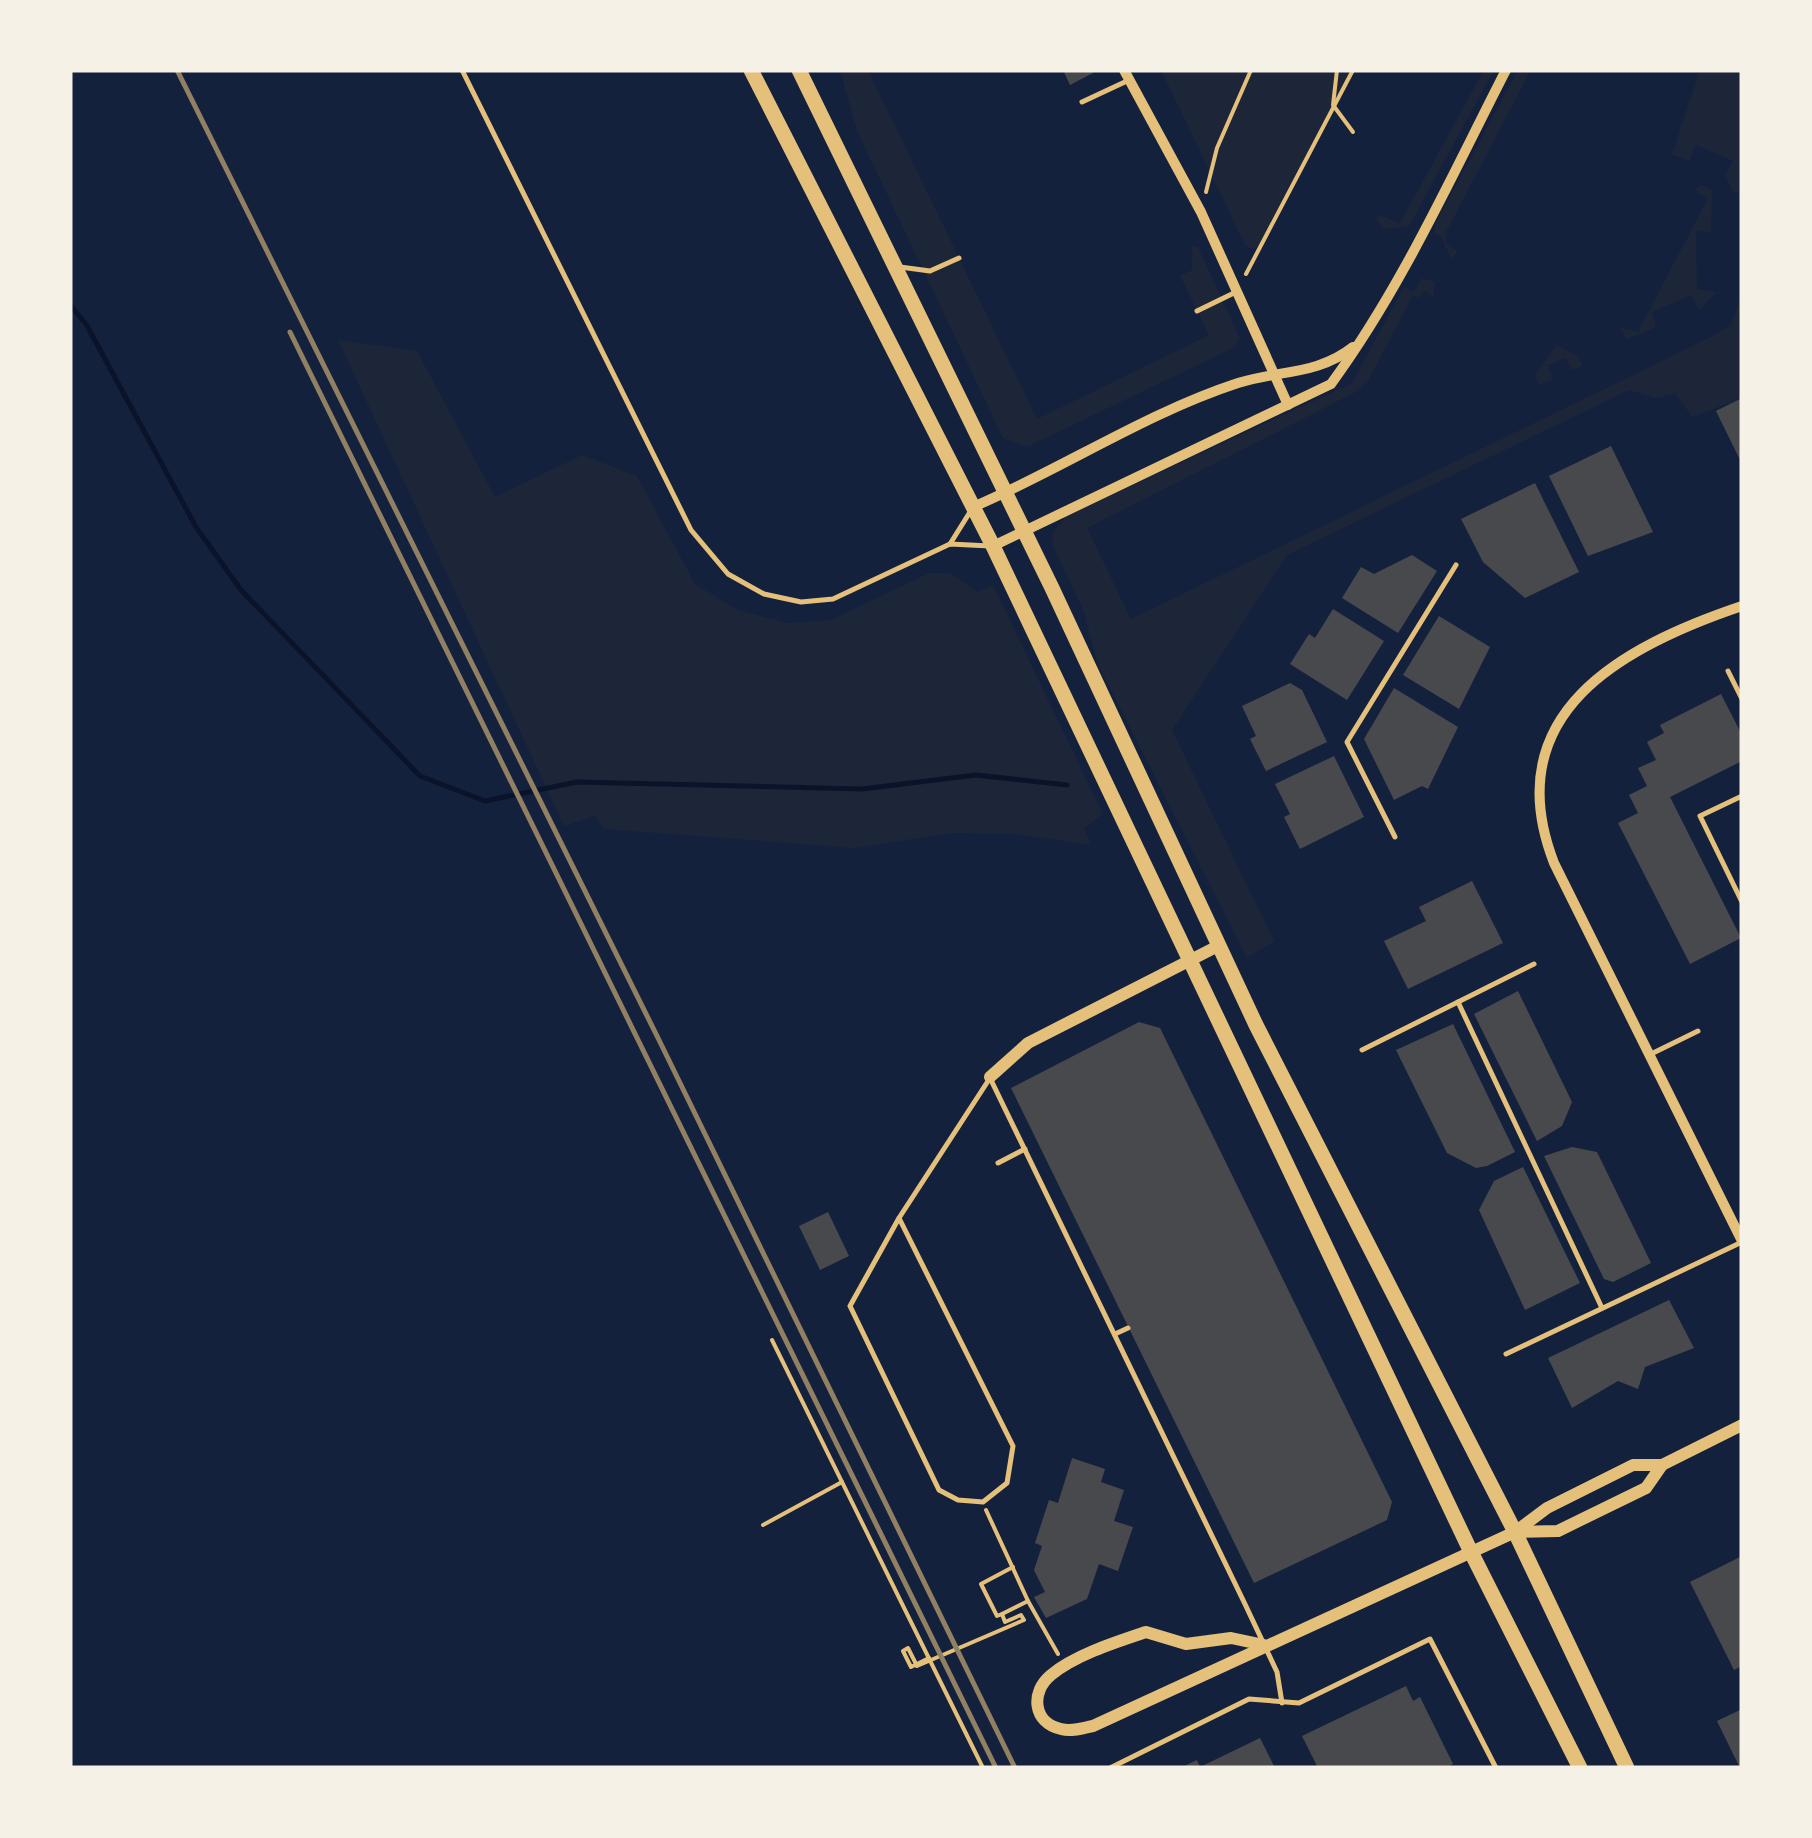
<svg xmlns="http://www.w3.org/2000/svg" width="1812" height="1838" font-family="Signika,sans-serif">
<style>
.green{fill:#1d2539}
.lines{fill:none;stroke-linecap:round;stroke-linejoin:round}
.stream{stroke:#0b132b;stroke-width:5}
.building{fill:#48494c}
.path{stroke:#e5c07b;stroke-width:4}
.service{stroke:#e5c07b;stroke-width:5}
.minor{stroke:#e5c07b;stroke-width:10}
.tertiary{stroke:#e5c07b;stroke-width:12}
.secondary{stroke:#e5c07b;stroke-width:15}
.rail{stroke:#918062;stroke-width:5}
</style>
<rect width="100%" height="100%" fill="#14213d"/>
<!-- green -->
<g class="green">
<path d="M840 70H868L1037 419 1209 335 1180 276 1192 270V246L1198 247 1240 338 1235 347 1027 447 1003 438 857 131Z"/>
<path d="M1161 70H1353L1261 245 1251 249 1245 245Z"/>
<path d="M1484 70H1494L1409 226 1385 229 1376 220 1379 215 1400 223Z"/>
<path d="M1518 70H1531L1445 234 1447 245 1458 251 1451 259 1441 236 1434 234 1435 224Z"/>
<path d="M1700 70H1742V192L1733 193 1725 174 1733 161 1696 145 1689 161 1672 155Z"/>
<path d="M1702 185 1712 190 1711 232 1696 231 1697 289 1717 292 1699 310 1691 295 1652 312 1656 327 1626 340 1621 328 1638 332 1708 198 1698 194 1696 189Z"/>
<path d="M1422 278 1435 282 1433 297 1425 291 1418 298 1413 295 1368 381 1354 393 1087 528 1131 619 1713 336 1731 324 1742 294V398L1692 417 1675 393 1655 398 1629 390 1287 555 1172 730 1274 941 1247 958 1098 665 1083 609 1053 547V532L1065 517 1352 383 1404 287 1414 292Z"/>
<path d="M338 340 417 351 495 497 582 455 637 476 695 584 738 610 786 623 831 620 929 573H950L978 592 993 585 1103 814 1084 828 1091 845 1016 834 951 833 855 848 604 829 595 816 564 826Z"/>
<path d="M1557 345 1579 357 1582 366 1572 370 1566 358 1548 365 1553 380 1538 385 1535 375Z"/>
</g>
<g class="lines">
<!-- stream -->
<path class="stream" d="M70 305 86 324 196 527 241 590 420 776 485 801 577 782 862 789 976 775 1067 785"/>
</g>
<!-- building -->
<g class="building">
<path d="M1063 70H1092L1093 73 1070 85Z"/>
<path d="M1742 398V464L1716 411Z"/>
<path d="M1611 446 1653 532 1588 556 1549 476Z"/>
<path d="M1535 483 1579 572 1525 598 1483 562 1461 519Z"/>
<path d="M1412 555 1437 571 1398 633 1342 598 1361 567 1374 574Z"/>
<path d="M1333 609 1384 641 1347 700 1290 664 1309 634 1315 638Z"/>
<path d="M1439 616 1490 647 1459 709 1403 675Z"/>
<path d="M1290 683 1302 690 1327 742 1266 771 1250 739 1256 736 1242 706Z"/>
<path d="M1394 688 1458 727 1428 789 1422 786 1394 800 1364 739Z"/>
<path d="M1721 694 1742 735V761L1670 797 1741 938 1690 964 1618 823 1638 813 1629 795 1647 786 1638 768 1656 760 1647 742 1664 733 1660 725Z"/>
<path d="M1334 756 1364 817 1300 849 1284 817 1290 814 1275 784Z"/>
<path d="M1472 881 1503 943 1408 989 1384 941 1426 921 1419 907Z"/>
<path d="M1518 991 1572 1102 1562 1126 1537 1141 1474 1014Z"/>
<path d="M1139 1022 1160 1028 1392 1502 1387 1520 1254 1583 1011 1088Z"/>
<path d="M1453 1024 1515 1152 1487 1166 1476 1168 1447 1153 1396 1050Z"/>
<path d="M1572 1147 1597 1152 1651 1263 1613 1282 1604 1279 1544 1156Z"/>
<path d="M1523 1167 1580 1283 1525 1310 1479 1210 1494 1181Z"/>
<path d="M828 1212 849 1256 820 1270 799 1226Z"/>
<path d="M1669 1300 1694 1348 1645 1367 1638 1389 1618 1381 1572 1408 1548 1358Z"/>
<path d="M1072 1458 1105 1469 1101 1482 1124 1490 1114 1521 1133 1527 1118 1571 1099 1564 1087 1599 1046 1618 1034 1597 1045 1592 1034 1570 1042 1546 1035 1543 1049 1500 1058 1503Z"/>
<path d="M1742 1556V1666L1734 1670 1690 1582Z"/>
<path d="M1406 1686 1413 1701 1420 1697 1453 1764 1445 1768H1318L1302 1736Z"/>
<path d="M1742 1709V1768H1740L1717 1721Z"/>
<path d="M1260 1738 1275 1768H1180L1197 1760 1200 1767Z"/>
</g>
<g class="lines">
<!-- path -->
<g class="path">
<path d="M1337 70 1333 105 1353 132"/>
<path d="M1206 192 1217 148 1251 70"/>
<path d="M1246 274 1353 70"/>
<path d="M772 1340 983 1768"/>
<path d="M986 1510 1028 1601"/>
<path d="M763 1525 842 1482"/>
<path d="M1002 1614 1028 1601 1058 1654"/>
<path d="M929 1658 911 1667 903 1651 908 1648 917 1666 1024 1620 1021 1615 1005 1622 1002 1614 997 1616 981 1584 1013 1567"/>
</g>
<!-- service -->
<g class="service">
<path d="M462 70 691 530 728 574 764 594 801 602 833 599 950 544 990 546"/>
<path d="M1082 102 1127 81"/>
<path d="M900 267 930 271 959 258"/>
<path d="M1197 311 1236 292"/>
<path d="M950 544 970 512"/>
<path d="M1728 671 1742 699"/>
<path d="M1742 796 1700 816 1742 902"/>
<path d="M1395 837 1347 742 1456 565"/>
<path d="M1458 1002 1602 1308"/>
<path d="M1362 1050 1534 964"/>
<path d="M1651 1054 1698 1031"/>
<path d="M991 1080 1244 1602 1277 1672 1282 1703"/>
<path d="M998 1163 1025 1149"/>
<path d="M899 1218 1013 1446 1007 1483 983 1502 958 1500 939 1490 850 1306 899 1218 990 1078"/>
<path d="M1115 1334 1128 1328"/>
<path d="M1506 1354 1742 1242"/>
<path d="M1110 1768 1249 1699 1299 1703 1430 1639 1496 1768"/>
</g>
<!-- minor -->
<g class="minor">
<path d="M1124 70 1201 212 1288 405"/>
<path d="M973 507C1062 469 1146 413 1238 383 1279 370 1318 375 1353 347"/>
<path d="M993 546 1331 384C1402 287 1451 177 1506 70"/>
<path d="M1742 606C1623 646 1496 713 1554 863L1742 1241"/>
</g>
<!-- tertiary -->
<g class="tertiary">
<path d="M990 1077 1028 1043 1218 946"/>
<path d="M1515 1532 1558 1531 1646 1488 1662 1465"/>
<path d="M1264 1645 1231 1638 1186 1644 1146 1632C1116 1642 1075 1655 1051 1675 1030 1692 1033 1723 1061 1729 1072 1732 1083 1728 1093 1726L1515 1532 1547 1508 1633 1465H1662L1742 1425"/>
</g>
<!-- secondary -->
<g class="secondary">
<path d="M751 70 993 546 1470 1550 1580 1768"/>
<path d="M799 70 1052 588 1256 1025 1515 1532 1627 1768"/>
</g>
<!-- rail -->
<g class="rail">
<path d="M177 70 659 1040 1015 1768"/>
<path d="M290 332 996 1768"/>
</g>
</g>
<!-- border -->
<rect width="1812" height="1838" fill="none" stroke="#f6f1e7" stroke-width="145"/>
</svg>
